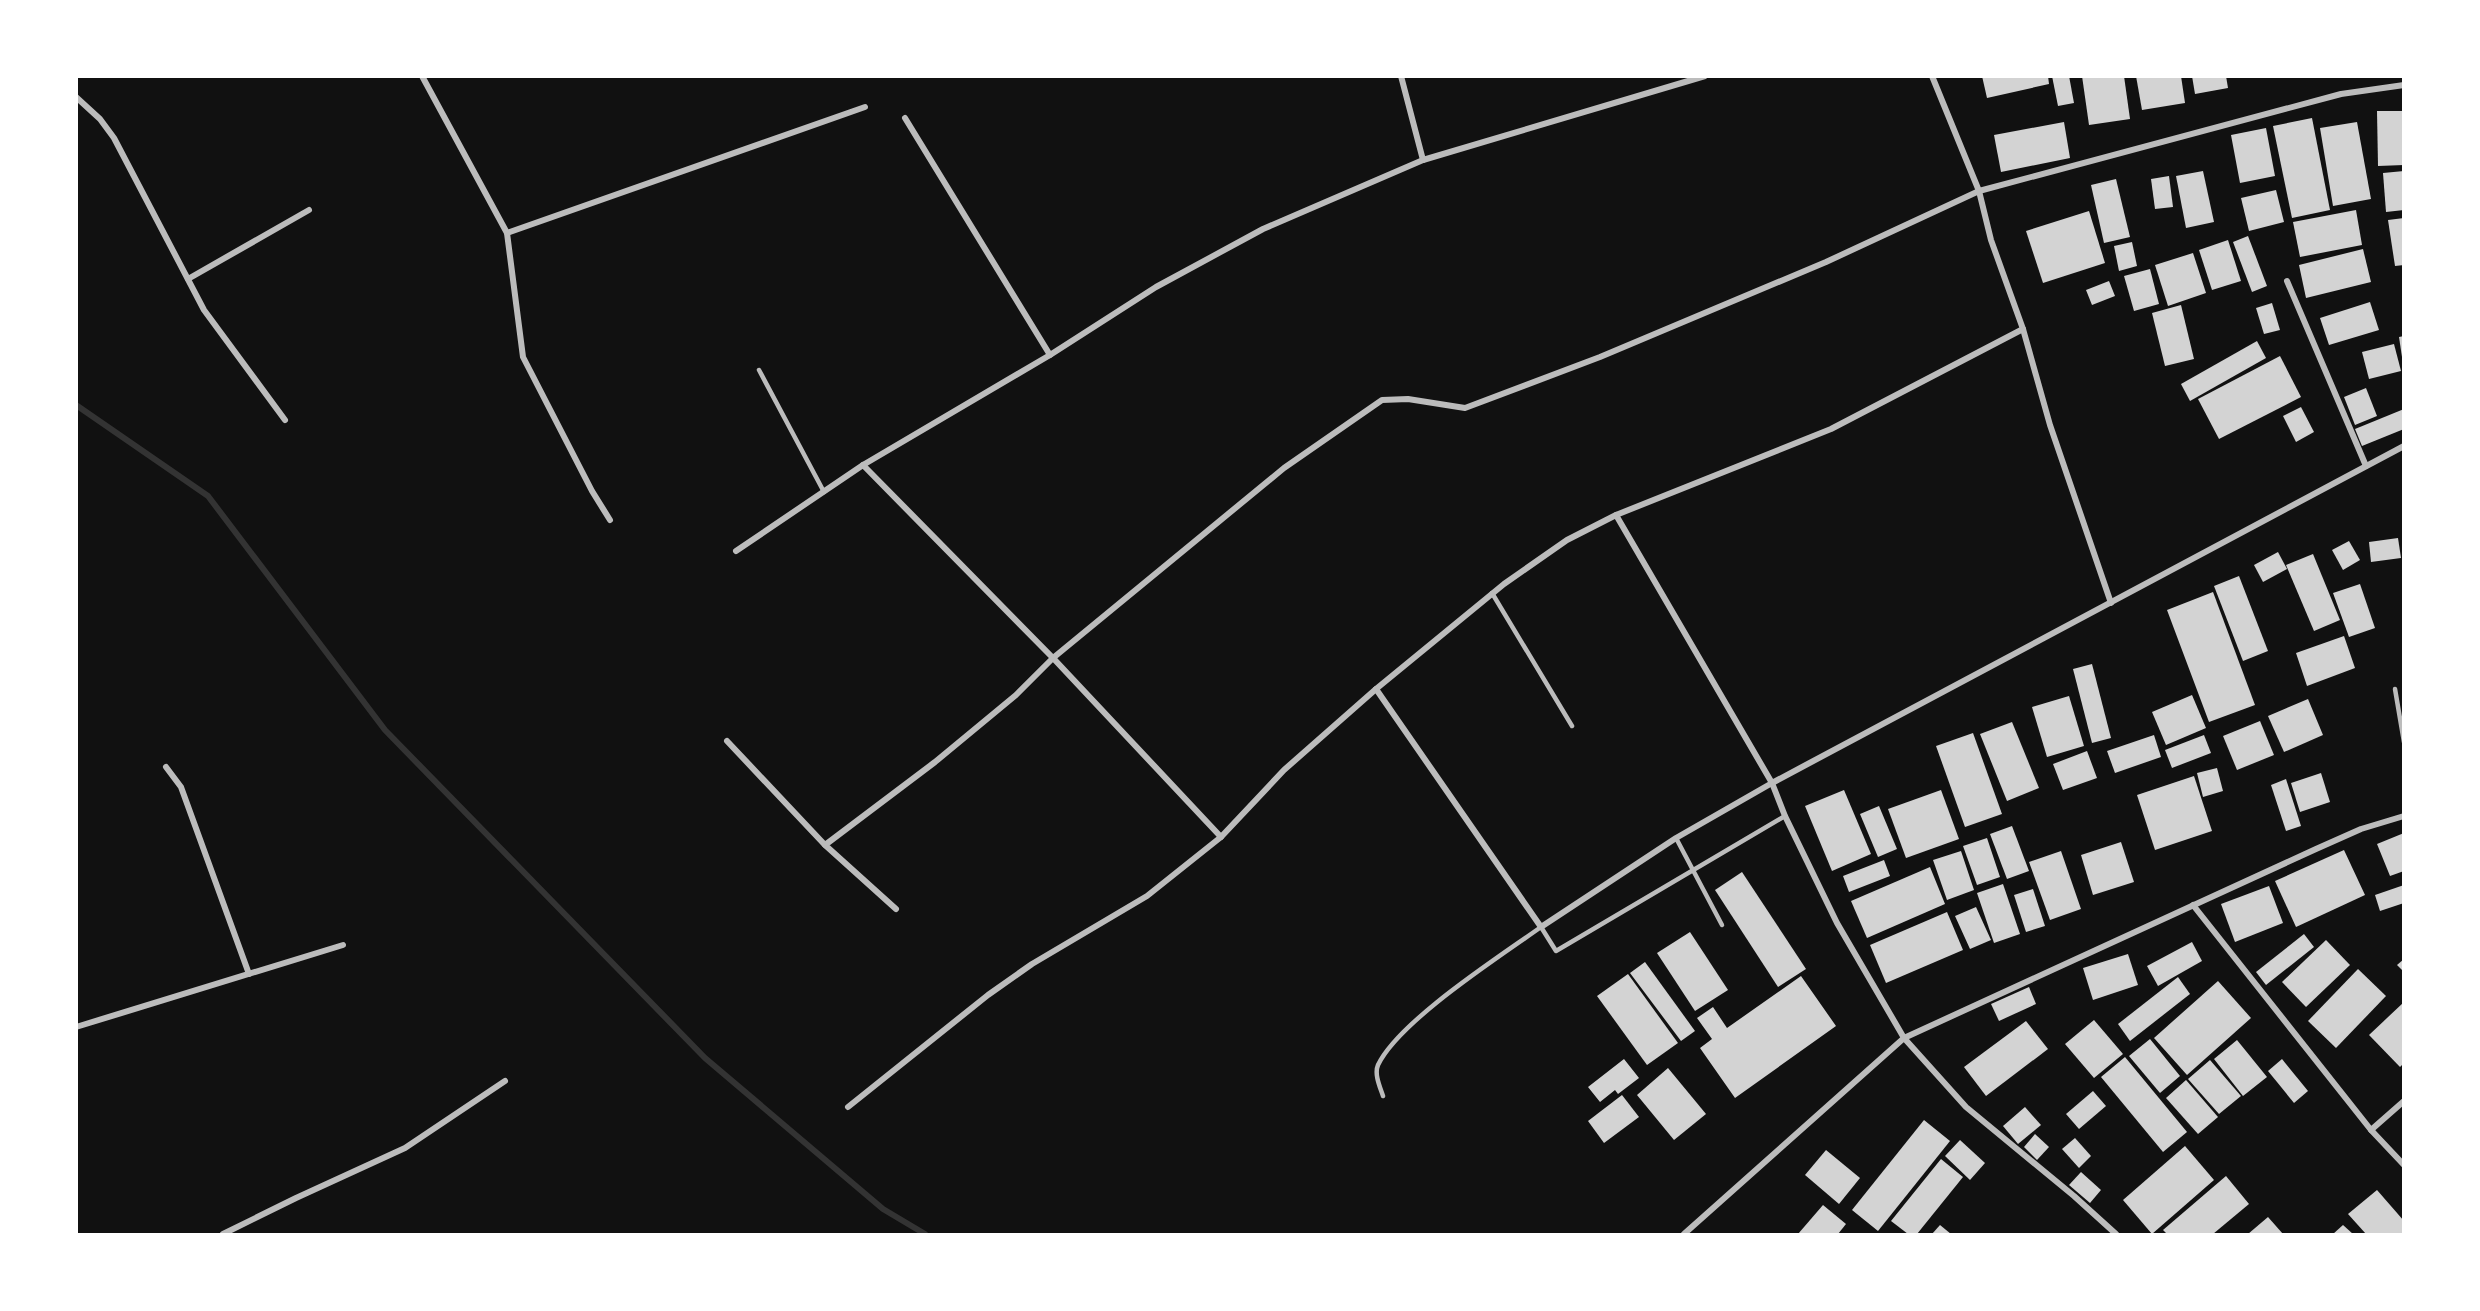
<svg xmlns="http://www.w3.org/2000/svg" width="2480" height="1311" font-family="'Varela Round',sans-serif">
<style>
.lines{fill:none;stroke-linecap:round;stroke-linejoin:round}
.stream{stroke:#333;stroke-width:6}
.building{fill:#d3d3d3}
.service{stroke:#bcbcbc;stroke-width:4.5}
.minor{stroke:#bcbcbc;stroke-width:6}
</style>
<rect width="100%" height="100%" fill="#111"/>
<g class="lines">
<!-- stream -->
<path class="stream" d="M76 405 208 496 385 730 705 1058 883 1209 925 1234"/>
</g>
<!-- building -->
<g class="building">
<path d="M1982 76H2048L2049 84 1987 98Z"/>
<path d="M2052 76H2069L2074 103 2058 106Z"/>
<path d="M2082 76H2124L2130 119 2089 125Z"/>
<path d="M2136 76H2181L2185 103 2142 110Z"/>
<path d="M2192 76H2226L2228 88 2195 94Z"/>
<path d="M2377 111H2404V165L2378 166Z"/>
<path d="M2312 118 2330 210 2292 218 2273 126Z"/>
<path d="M2064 122 2070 158 2001 172 1994 135Z"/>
<path d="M2357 122 2371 199 2333 206 2320 128Z"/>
<path d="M2266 128 2275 176 2240 183 2231 135Z"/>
<path d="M2203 171 2214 222 2186 228 2176 176Z"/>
<path d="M2404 171V210L2386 212 2383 173Z"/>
<path d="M2169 176 2173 207 2155 209 2151 179Z"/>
<path d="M2116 179 2130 237 2104 243 2091 185Z"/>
<path d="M2276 190 2284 222 2249 231 2241 198Z"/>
<path d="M2356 210 2362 245 2300 257 2293 222Z"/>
<path d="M2089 211 2105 263 2043 283 2026 231Z"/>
<path d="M2404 218V265L2395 266 2388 220Z"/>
<path d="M2248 236 2267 286 2252 292 2233 242Z"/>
<path d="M2228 240 2241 281 2212 290 2199 250Z"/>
<path d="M2132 242 2137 266 2119 271 2114 246Z"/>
<path d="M2363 249 2371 282 2306 298 2299 265Z"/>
<path d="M2193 253 2206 293 2168 306 2155 265Z"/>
<path d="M2150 269 2159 304 2134 311 2124 276Z"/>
<path d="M2109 281 2115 296 2092 305 2086 290Z"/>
<path d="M2370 302 2379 330 2329 345 2320 318Z"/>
<path d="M2272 303 2280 330 2264 334 2256 308Z"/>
<path d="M2181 305 2194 359 2165 366 2152 313Z"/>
<path d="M2404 336V357H2402L2399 337Z"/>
<path d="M2257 341 2266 358 2190 401 2181 384Z"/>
<path d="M2394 344 2401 371 2369 379 2362 352Z"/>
<path d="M2280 356 2301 397 2219 439 2198 399Z"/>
<path d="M2366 388 2377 416 2355 425 2344 397Z"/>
<path d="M2301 407 2314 432 2296 442 2283 416Z"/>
<path d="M2404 409V429L2362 446 2355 429Z"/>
<path d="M2398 538 2401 558 2371 562 2369 542Z"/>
<path d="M2349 541 2360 560 2343 570 2332 550Z"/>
<path d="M2278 552 2287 569 2263 582 2254 565Z"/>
<path d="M2313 554 2340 620 2314 631 2286 565Z"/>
<path d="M2239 576 2268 651 2243 661 2214 586Z"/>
<path d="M2360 584 2375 628 2349 637 2333 593Z"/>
<path d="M2213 592 2255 705 2209 722 2167 610Z"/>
<path d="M2344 636 2355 668 2307 686 2296 653Z"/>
<path d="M2092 664 2111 738 2092 743 2073 669Z"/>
<path d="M2192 695 2206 728 2166 745 2152 712Z"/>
<path d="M2069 696 2084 746 2047 757 2032 707Z"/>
<path d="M2308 699 2323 735 2284 752 2268 716Z"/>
<path d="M2260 721 2274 755 2237 770 2223 736Z"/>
<path d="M2012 722 2039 788 2007 801 1980 734Z"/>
<path d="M1973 733 2002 814 1965 827 1936 746Z"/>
<path d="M2154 735 2161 757 2115 773 2107 751Z"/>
<path d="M2204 735 2211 753 2172 768 2165 750Z"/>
<path d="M2087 751 2097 778 2063 790 2053 764Z"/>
<path d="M2217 768 2223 791 2203 797 2197 773Z"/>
<path d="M2321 773 2330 802 2300 812 2291 783Z"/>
<path d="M2194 776 2212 831 2155 850 2137 795Z"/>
<path d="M2286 779 2301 826 2286 831 2271 785Z"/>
<path d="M1844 790 1871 854 1832 871 1805 806Z"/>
<path d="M1941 790 1959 839 1906 858 1888 809Z"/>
<path d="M1879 806 1897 849 1878 857 1860 814Z"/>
<path d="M2012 826 2029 871 2007 879 1990 834Z"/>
<path d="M2404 833V871L2390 876 2377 844Z"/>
<path d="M1987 838 2000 877 1977 885 1963 846Z"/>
<path d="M2121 842 2134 882 2093 895 2081 855Z"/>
<path d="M2344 850 2365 895 2296 927 2275 881Z"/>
<path d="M1961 851 1974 890 1947 900 1933 860Z"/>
<path d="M2061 851 2081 909 2050 920 2029 862Z"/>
<path d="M1884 860 1890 876 1849 892 1843 876Z"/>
<path d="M1930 867 1945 904 1867 938 1851 901Z"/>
<path d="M1742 872 1806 969 1778 987 1715 890Z"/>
<path d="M2003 884 2020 934 1994 943 1977 893Z"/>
<path d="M2404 885V903L2380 911 2375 895Z"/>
<path d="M2269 886 2283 923 2235 942 2221 904Z"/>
<path d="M2033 889 2045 926 2026 932 2014 895Z"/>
<path d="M1976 907 1991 940 1970 949 1955 916Z"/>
<path d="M1947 912 1963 950 1886 983 1870 945Z"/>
<path d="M1690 932 1728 990 1695 1011 1657 953Z"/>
<path d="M2304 934 2314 947 2266 985 2256 972Z"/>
<path d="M2326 940 2350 965 2306 1007 2282 982Z"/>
<path d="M2192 942 2202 961 2158 986 2147 966Z"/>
<path d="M2128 954 2138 985 2093 1000 2083 968Z"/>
<path d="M2404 959V972L2397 965Z"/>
<path d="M1645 962 1695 1031 1681 1041 1630 973Z"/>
<path d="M2358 969 2386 996 2336 1048 2308 1021Z"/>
<path d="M1628 974 1678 1043 1647 1065 1597 996Z"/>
<path d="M1801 976 1836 1026 1735 1098 1700 1048 1712 1039 1697 1018 1713 1007 1727 1028Z"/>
<path d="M2178 977 2190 994 2130 1041 2118 1024Z"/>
<path d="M2218 981 2251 1018 2187 1075 2154 1038Z"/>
<path d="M2029 987 2036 1004 1999 1021 1991 1004Z"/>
<path d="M2404 1002V1063L2400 1067 2369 1035Z"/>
<path d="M2094 1020 2123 1054 2094 1078 2065 1044Z"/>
<path d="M2026 1021 2048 1049 1986 1096 1964 1067Z"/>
<path d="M2150 1039 2180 1076 2160 1093 2129 1056Z"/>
<path d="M2237 1040 2267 1077 2243 1096 2214 1059Z"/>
<path d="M2125 1057 2187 1132 2163 1152 2101 1077Z"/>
<path d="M1624 1059 1639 1078 1618 1094 1615 1090 1600 1102 1588 1087Z"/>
<path d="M2282 1059 2308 1091 2294 1103 2268 1071Z"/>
<path d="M2210 1060 2241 1096 2219 1114 2188 1079Z"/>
<path d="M1668 1068 1706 1114 1674 1140 1637 1095Z"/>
<path d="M2186 1080 2218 1117 2198 1134 2166 1098Z"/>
<path d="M2093 1091 2106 1106 2079 1129 2066 1114Z"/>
<path d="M1622 1095 1639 1117 1604 1143 1588 1121Z"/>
<path d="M2025 1107 2041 1125 2018 1144 2003 1126Z"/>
<path d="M1924 1120 1950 1141 1878 1231 1852 1210Z"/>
<path d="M2035 1134 2049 1147 2037 1160 2024 1147Z"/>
<path d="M2075 1138 2091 1156 2079 1168 2062 1149Z"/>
<path d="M1960 1140 1985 1163 1970 1180 1945 1156Z"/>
<path d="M2185 1146 2214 1180 2152 1234 2123 1200Z"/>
<path d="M1826 1150 1860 1178 1839 1204 1805 1175Z"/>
<path d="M1941 1159 1963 1177 1917 1234H1908L1891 1221Z"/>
<path d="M2081 1172 2101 1190 2090 1203 2069 1185Z"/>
<path d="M2226 1176 2249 1204 2213 1234H2167L2163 1230Z"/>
<path d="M2377 1190 2404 1221V1232L2401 1234H2366L2348 1214Z"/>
<path d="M1823 1205 1846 1224 1838 1234H1798Z"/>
<path d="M2268 1217 2283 1234H2248Z"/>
<path d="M1940 1225 1951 1234H1932Z"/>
<path d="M2343 1225 2353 1234H2333Z"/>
</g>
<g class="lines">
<!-- service -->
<g class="service">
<path d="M759 370 824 492"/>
<path d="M1492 593 1572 726"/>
<path d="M2395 689 2404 742"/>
<path d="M1676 838 1722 925"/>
<path d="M1383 1096C1380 1087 1374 1074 1378 1065 1399 1021 1499 957 1541 927L1556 951 1785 816"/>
</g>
<!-- minor -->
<g class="minor">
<path d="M422 76 507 233 523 357 592 491 610 520"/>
<path d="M1401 76 1423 160"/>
<path d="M1932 76 1979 191 1991 240 2023 329 2050 425 2111 603"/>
<path d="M76 97 100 119 114 138 204 310 285 420"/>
<path d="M905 118 1050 355"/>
<path d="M507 233 865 107"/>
<path d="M188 279 309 210"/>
<path d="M2287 281 2366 466"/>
<path d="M863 465 1053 658 1221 837"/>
<path d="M1616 515 1772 783 1785 816 1837 923 1904 1038 1966 1107 2074 1196 2116 1234"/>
<path d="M736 551 863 465 1050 355 1156 287 1263 229 1423 160 1705 76"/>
<path d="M1376 689 1541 927 1676 838 1772 783 2404 446"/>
<path d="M727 741 825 845"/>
<path d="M166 767 181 787 249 974"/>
<path d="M2193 905 2371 1130 2404 1165"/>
<path d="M896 909 825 845 935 762 1016 695 1053 658 1284 468 1382 400 1408 399 1465 408 1600 357 1826 262 1979 191 2341 94 2404 85"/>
<path d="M76 1027 343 945"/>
<path d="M848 1107 988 995 1032 964 1147 896 1221 837 1284 770 1376 689 1504 584 1567 540 1616 515 1831 429 2023 329"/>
<path d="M2371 1130 2404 1101"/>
<path d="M223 1234 296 1198 405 1148 505 1081"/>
<path d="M1684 1234 1904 1038 2316 849 2361 829 2404 816"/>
</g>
</g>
<!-- border -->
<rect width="2480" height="1311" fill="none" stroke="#ffffff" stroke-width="156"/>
</svg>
